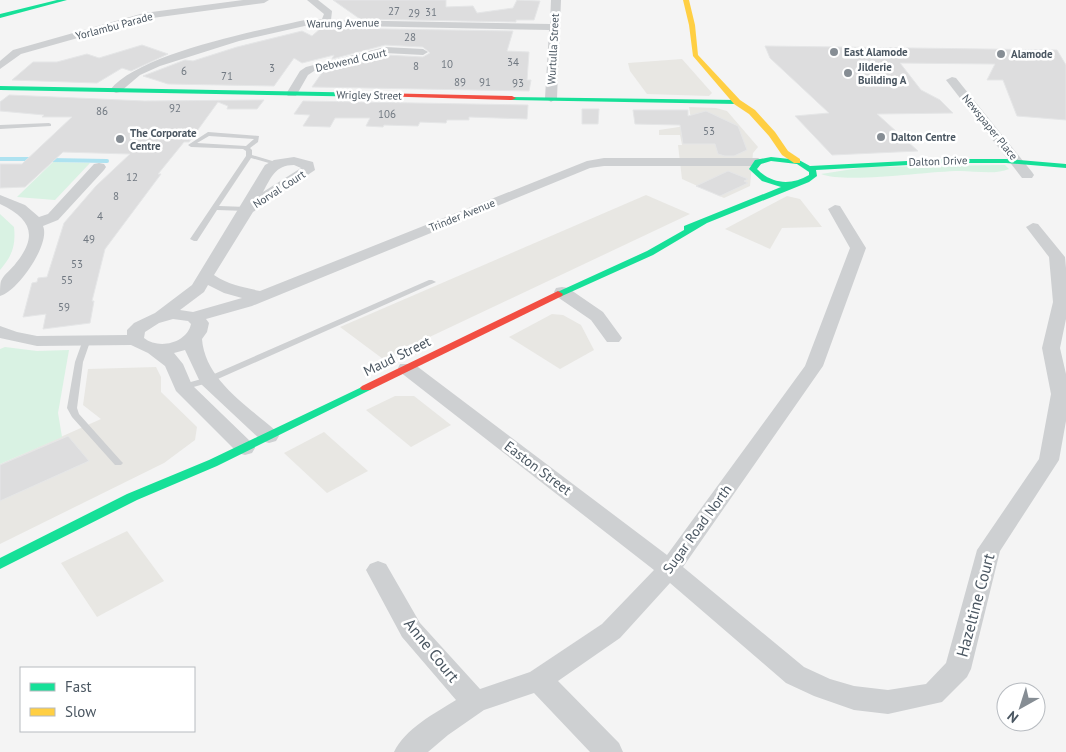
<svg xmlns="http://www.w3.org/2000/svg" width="1066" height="752" font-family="'PT Sans',sans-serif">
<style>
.commercial{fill:#e8e7e3}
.green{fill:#d9f2e3}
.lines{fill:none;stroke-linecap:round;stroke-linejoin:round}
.stream{stroke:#aee2f0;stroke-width:4}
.building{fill:#ddddde;stroke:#e5e6e7}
.lane{fill:#ced0d2;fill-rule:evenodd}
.street{fill:#ced0d2;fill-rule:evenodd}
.fast{fill:#16e098;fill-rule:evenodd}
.slow{fill:#ffcf43;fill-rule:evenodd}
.jam{fill:#f24e42;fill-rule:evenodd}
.poi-dot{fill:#868d94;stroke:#fff;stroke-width:2}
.labels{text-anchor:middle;stroke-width:5;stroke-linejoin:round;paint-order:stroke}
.number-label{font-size:11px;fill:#707881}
.far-street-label{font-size:11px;fill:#4a5661;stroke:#fff}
.far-poi-label{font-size:11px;font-weight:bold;fill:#4a5661;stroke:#fff;text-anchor:start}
.street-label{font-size:14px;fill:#4a5661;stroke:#fff}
.near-street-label{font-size:16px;fill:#4a5661;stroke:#fff}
</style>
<rect width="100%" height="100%" fill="#f4f4f4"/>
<!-- commercial -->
<g class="commercial">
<path d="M682 59 712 93 709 96 647 94 630 71 628 63Z"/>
<path d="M689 107 716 108 727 111 758 147 753 153 750 186 724 198 682 179 678 145H682L680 135H659V130L692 125Z"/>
<path d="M646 195 690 214 383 359 340 327Z"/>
<path d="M787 196 800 199 822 227 782 228 770 249 725 229Z"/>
<path d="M552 314 563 315 581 325 594 350 560 369 509 337Z"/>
<path d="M156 367 161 377V392L197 427 195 440 164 463 0 544V464L101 419 83 405 88 369Z"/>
<path d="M395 396H414L451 425 411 447 366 410Z"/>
<path d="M324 432 368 471 327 493 284 453Z"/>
<path d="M127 531 164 581 97 617 61 563Z"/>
</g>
<!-- green -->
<g class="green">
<path d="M53 162 90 163 55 200 17 197Z"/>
<path d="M1005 165 1009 169C996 175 975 171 960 171 927 171 847 184 821 174L866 167Z"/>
<path d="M0 214 14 227C16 246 12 256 0 270Z"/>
<path d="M5 347 37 351 69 350 58 413 62 437 0 464V349Z"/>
</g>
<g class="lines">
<!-- stream -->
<g class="stream">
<path d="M0 159H34"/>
<path d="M50 160 107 161"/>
</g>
</g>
<!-- building -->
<g class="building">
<path d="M333 0H446V7L473 6 477 13 513 8 517 0 540 1 534 20H516V22L360 19Z"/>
<path d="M321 28 513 31 507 51 529 52 527 80H531L529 91 312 87 324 70 385 55 423 57 430 53 423 47 385 45 332 59 334 55 302 63 294 58 274 86 168 84 143 76 185 60 193 61 237 47 302 31 312 36Z"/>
<path d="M142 45 168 54 131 71 122 68 97 83 12 80 33 62H57L87 54 99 58Z"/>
<path d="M765 46 1057 50 1066 65V120L1017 116 1003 80H987L995 64 900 63 921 90 940 100 953 113 877 114 918 151 832 155 795 116 829 113 770 58Z"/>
<path d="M9 95 144 101 264 100 257 109H227L228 106 218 102 189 142H184L158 174H161L105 249 92 301H94L90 323 43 329 46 314 23 317 32 283 37 282 38 278 47 277 64 223 96 186 130 154 63 152 25 187 0 188V164H22L72 117H42L44 115 0 111V102Z"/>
<path d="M303 101 528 105 527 119 469 117V120H447L446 123 420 122 418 126 384 125 383 127 366 126 370 118H335L330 127 303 126 310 115 294 114Z"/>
<path d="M582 109H599L598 124H582Z"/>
<path d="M633 110H688V116L706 111 738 126 747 150 734 156H725L718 154 715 144H683L680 125 635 124Z"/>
<path d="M728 171 748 179 744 181 748 183 720 196 696 186Z"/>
<path d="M68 436 89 461 0 501V465Z"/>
</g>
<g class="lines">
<!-- lane -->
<g class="lane">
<path d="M49 123 51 124V126L0 129V125Z"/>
<path d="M208 132 259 136 258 142 250 148 252 150V155L279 163 276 165 251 158 219 206 247 207 250 209 247 211 217 210 197 241H194L190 239 246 156V151L243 149 191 147 188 145ZM209 136 254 139 246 146 197 143Z"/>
<path d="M429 280H432L436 282 211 382 183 390 179 387 180 385 205 378Z"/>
<path d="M84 337H87L91 339 83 362 77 408 79 414 121 461 123 463 121 465H115L72 417 67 408 75 362Z"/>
</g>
<!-- street -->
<g class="street">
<path d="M243 0H269L264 3 145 19 21 54 0 69V61L13 50 144 13Z"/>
<path d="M307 0H318L332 11 331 20 550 24 551 0H561L557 98 551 102 545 98 549 30 309 25 239 41 160 66 140 75 120 92 116 93 110 90C139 53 261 30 309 19H322L324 14Z"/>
<path d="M385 47 423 49 428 52 423 55 385 53 314 71 308 75 296 96H288L286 94 300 71 306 67Z"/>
<path d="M952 77 956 78 1032 172 1034 175 1032 178H1022L946 80Z"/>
<path d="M294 157 313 162 315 170 253 212 214 275C229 285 243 287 260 291L587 161 604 158H758L765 162 758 166H604L590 168 252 306 206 319 209 323 207 332 202 339C205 380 248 406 276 431L279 436 276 441 269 443 262 441 201 384 185 350 174 353 183 364 192 385 252 443 255 448 252 453 245 455 238 453 176 391 165 366 148 353 131 345 37 346 0 338V326L17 332 37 336 127 335V330L134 323 155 313 192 285 265 165 274 160ZM294 165 301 168 263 192C271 178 275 165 294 165ZM208 285 224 293 242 298 193 312 180 310 204 292ZM173 319 188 321 191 324C187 343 159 350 144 338L145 332 159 323Z"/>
<path d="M99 163 104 164 106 167 104 170 58 220 43 226C51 244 17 292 0 296 0 292 0 284 1 281 4 274 12 269 16 263 39 235 30 218 0 204V195L25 205 39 217 48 214 94 164Z"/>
<path d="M835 205 840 206 866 248 823 366 683 567 804 667 830 679 854 686 888 690 926 684 946 663 977 550 1039 459 1051 394 1042 348 1053 302 1049 257 1026 227 1033 223 1038 224 1065 257 1066 268V319L1060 348 1066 374V421L1059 460 1000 551 971 669 967 677 942 702 888 714 854 710 814 696 786 683 670 583 620 638 558 681 619 743 623 752H590L534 693 484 710 448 735 428 752H394C405 729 435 713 456 700L402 637 366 570 370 564 378 561 386 564 420 623 480 689 530 672 602 624 654 570 400 372 398 368 400 364H414L667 555 805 366 850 248 828 209Z"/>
<path d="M562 287 568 288 603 312 622 338 619 342H607L591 320 556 296 554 292 556 288Z"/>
</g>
<!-- fast -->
<g class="fast">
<path d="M57 0H67L0 18V14Z"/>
<path d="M0 86 377 93 380 95 377 97 0 90Z"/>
<path d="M510 97 737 100 741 102 737 104 512 100 508 98Z"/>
<path d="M771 157 799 160 810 166 946 159H1006L1066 164V168L1006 163H946L816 170 817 176 809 182 707 223 653 255 562 296 558 297 553 294 647 251 684 230V226L781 187 762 181 749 169 755 160ZM771 161 797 164 809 172V175C791 186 771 184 757 169L761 164Z"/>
<path d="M366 385 372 388 370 390 217 466 137 500 0 569V558L127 494 209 460Z"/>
</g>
<!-- slow -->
<path class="slow" d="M683 0H689L695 25 698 55 740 100 755 110 775 132 788 151 800 159V163H794L782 155 769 136 749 114 734 104 693 56 689 25Z"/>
<!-- jam -->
<g class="jam">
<path d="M377 93 512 96 516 98 512 100 375 96V94Z"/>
<path d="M558 291 563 294 562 296 370 390H362L360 388 362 386Z"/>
</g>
</g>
<!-- markers -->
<g class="poi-dot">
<circle cx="834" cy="52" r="5"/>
<circle cx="1001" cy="54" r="5"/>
<circle cx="848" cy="73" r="5"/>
<circle cx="881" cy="137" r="5"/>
<circle cx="120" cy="139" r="5"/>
</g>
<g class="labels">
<!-- number labels -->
<g class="number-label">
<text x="394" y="15">27</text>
<text x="431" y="16">31</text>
<text x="414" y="17">29</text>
<text x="410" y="41">28</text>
<text x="513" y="66">34</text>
<text x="447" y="68">10</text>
<text x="416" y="70">8</text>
<text x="272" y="72">3</text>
<text x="184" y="75">6</text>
<text x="227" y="80">71</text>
<text x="460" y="86">89</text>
<text x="485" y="86">91</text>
<text x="518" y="87">93</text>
<text x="175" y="112">92</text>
<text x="102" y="115">86</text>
<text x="387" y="118">106</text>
<text x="709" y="135">53</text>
<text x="132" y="181">12</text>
<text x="116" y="200">8</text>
<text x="100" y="220">4</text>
<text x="89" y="243">49</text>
<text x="77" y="268">53</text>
<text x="67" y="284">55</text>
<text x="64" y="311">59</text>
</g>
<!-- far-street labels -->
<g class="far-street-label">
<text transform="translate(343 23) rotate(-1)" y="4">Warung Avenue</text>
<text transform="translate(114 26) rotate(-15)" y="4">Yorlambu Parade</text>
<text transform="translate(553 49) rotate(-87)" y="4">Wurtulla Street</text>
<text transform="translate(351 60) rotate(-13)" y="4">Debwend Court</text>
<text transform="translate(369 95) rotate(1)" y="4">Wrigley Street</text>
<text transform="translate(990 127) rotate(51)" y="4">Newspaper Place</text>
<text transform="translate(938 161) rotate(-2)" y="4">Dalton Drive</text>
<text transform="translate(279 189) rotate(-33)" y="4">Norval Court</text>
<text transform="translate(462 215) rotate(-22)" y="4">Trinder Avenue</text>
</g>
<!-- far-poi labels -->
<g class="far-poi-label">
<text x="844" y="56">East Alamode</text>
<text x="1011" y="58">Alamode</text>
<text x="858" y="71">Jilderie<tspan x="858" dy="13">Building A</tspan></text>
<text x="130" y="137">The Corporate<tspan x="130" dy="13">Centre</tspan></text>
<text x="891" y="141">Dalton Centre</text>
</g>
<!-- street labels -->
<g class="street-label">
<text transform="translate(397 356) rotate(-26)" y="5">Maud Street</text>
<text transform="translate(538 468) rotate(37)" y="5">Easton Street</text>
<text transform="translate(697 529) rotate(-54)" y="5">Sugar Road North</text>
</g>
<!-- near-street labels -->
<g class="near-street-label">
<text transform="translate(975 605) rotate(-75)" y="6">Hazeltine Court</text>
<text transform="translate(432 650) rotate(51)" y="6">Anne Court</text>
</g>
</g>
<!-- legend -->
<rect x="20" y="667" width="175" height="65" fill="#ffffff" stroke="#b7bbc0"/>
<rect x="30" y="683" width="25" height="8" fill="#16e098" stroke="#b7bbc0"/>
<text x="65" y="692" font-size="15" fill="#4a5661">Fast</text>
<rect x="30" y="708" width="25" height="8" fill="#ffcf43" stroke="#b7bbc0"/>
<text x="65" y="717" font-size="15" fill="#4a5661">Slow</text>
<!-- north arrow -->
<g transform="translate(1021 707) rotate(219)"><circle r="24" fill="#ffffff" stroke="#b7bbc0"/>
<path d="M0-4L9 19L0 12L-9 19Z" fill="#868d94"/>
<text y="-8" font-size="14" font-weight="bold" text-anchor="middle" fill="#4a5661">N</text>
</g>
</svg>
